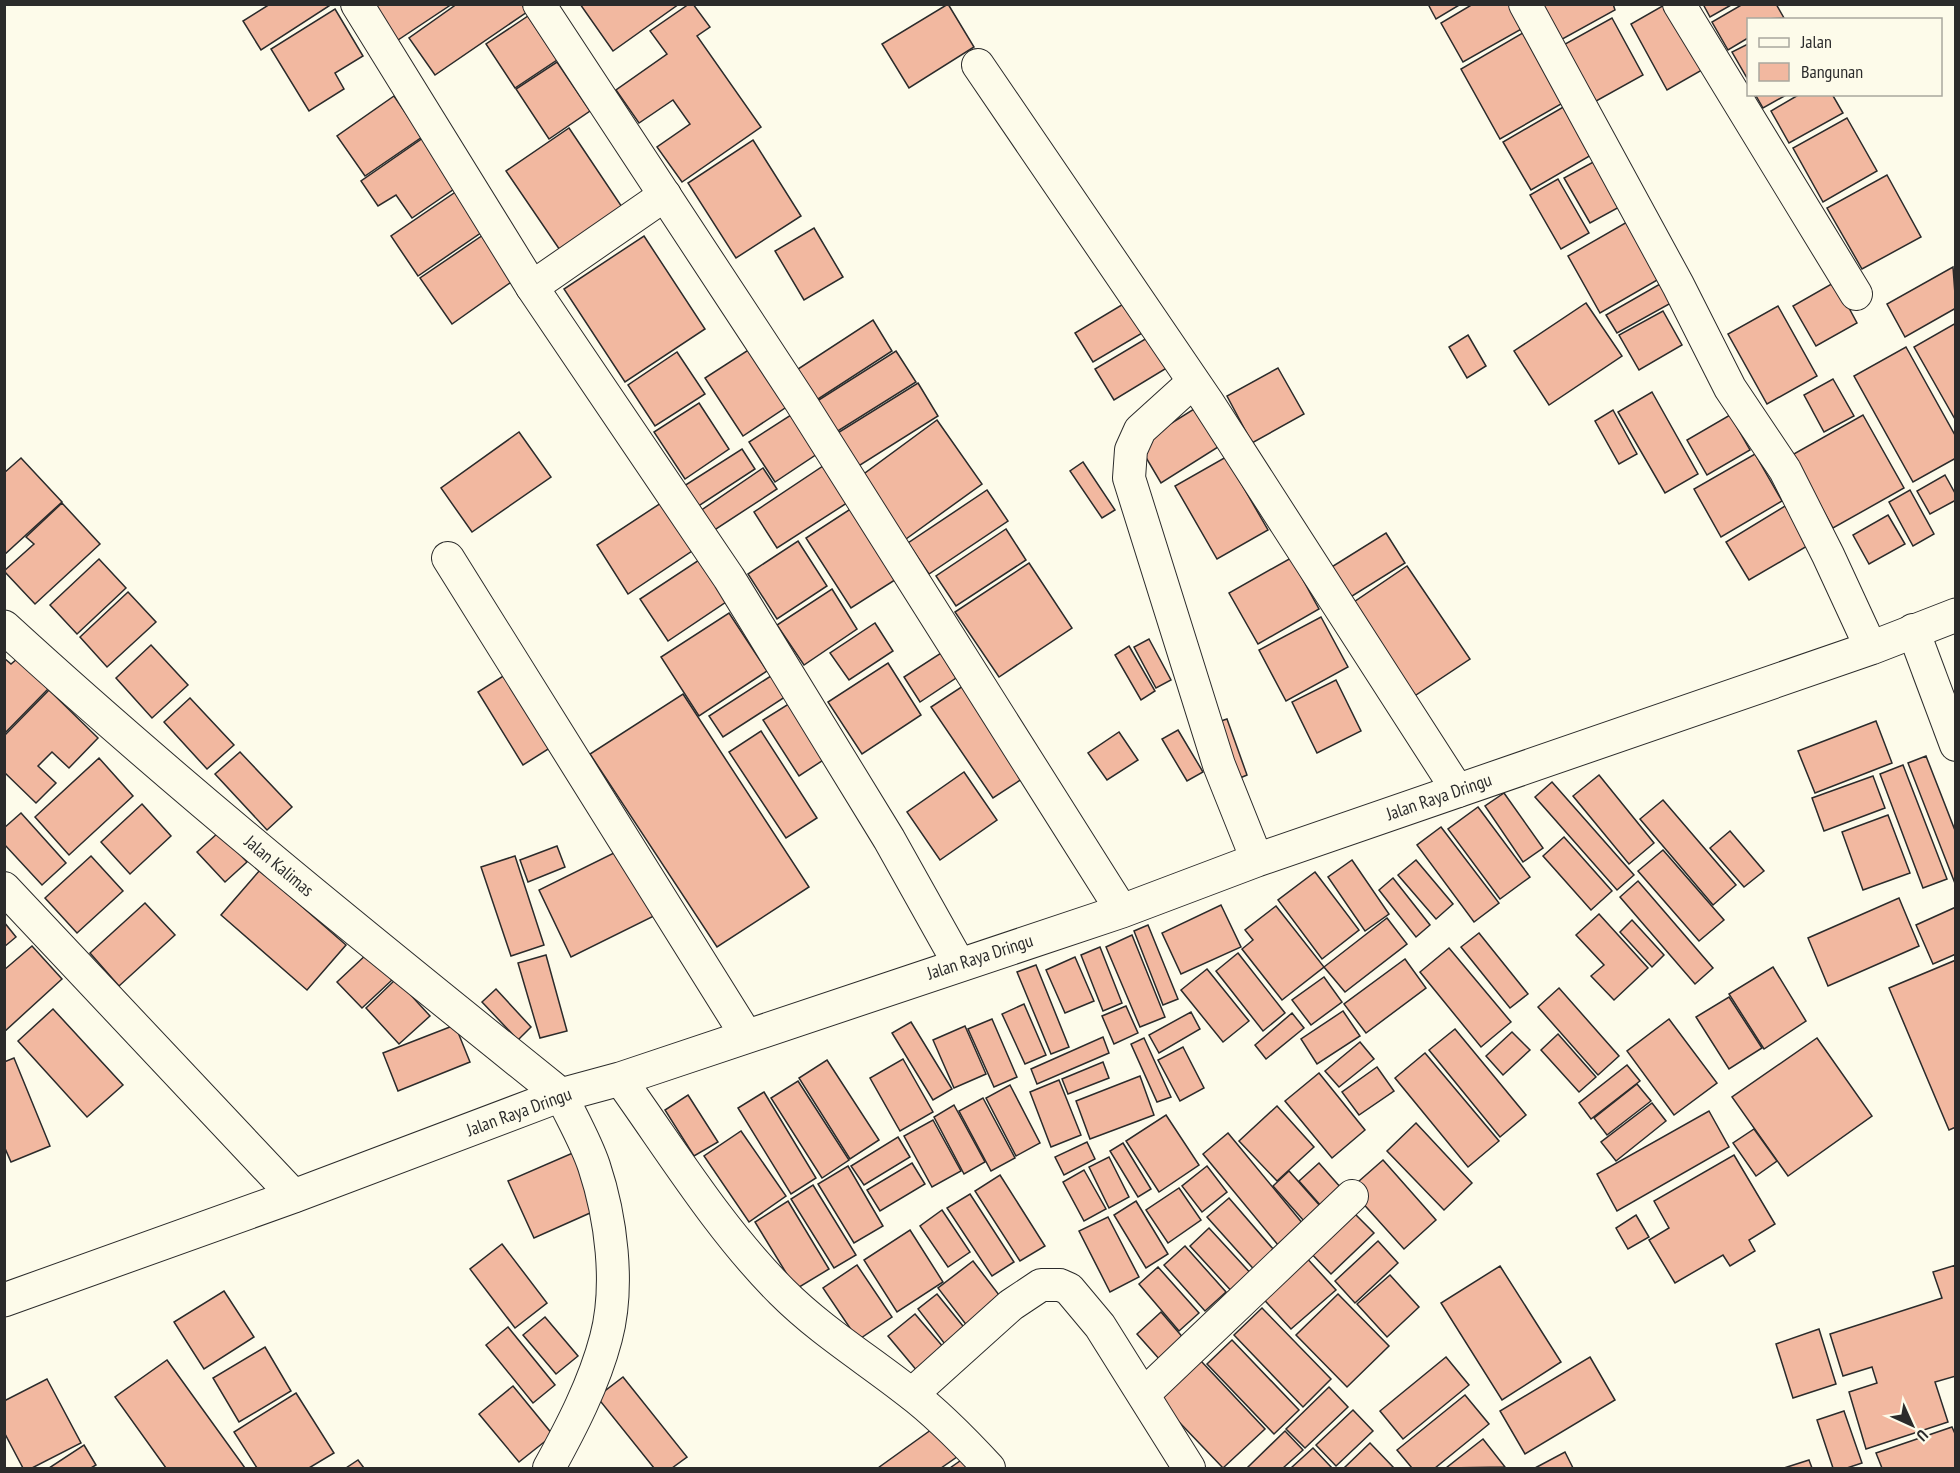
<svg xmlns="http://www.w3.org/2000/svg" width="1960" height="1473" font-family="'PT Sans Narrow',sans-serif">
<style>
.building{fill:#f2b8a0;stroke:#2b2b2b;stroke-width:1.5}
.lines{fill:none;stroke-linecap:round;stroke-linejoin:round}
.street-casing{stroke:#2b2b2b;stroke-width:34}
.secondary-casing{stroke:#2b2b2b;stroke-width:35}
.highway-casing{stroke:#2b2b2b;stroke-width:35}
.street{stroke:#fdfbea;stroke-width:32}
.secondary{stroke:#fdfbea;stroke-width:33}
.highway{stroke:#fdfbea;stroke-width:33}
.labels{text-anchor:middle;stroke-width:4.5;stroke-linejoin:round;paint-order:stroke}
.street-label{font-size:18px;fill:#2b2b2b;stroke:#fdfbea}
</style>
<rect width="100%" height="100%" fill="#fdfbea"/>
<!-- building -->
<g class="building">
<path d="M270 4H332L261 50 243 21Z"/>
<path d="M370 4H452L395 42Z"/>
<path d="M457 4H522L527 12 435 75 409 38Z"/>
<path d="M580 4H679L613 51Z"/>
<path d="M689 4H693L710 27 697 36 761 127 682 182 657 147 690 124 673 100 639 123 616 90 667 54 650 31Z"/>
<path d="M948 4 974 47 909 88 882 44Z"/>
<path d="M1428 4H1461L1436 19Z"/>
<path d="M1473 4H1518L1530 24 1463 62 1441 23Z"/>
<path d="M1536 4H1613L1615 10 1557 42Z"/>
<path d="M1666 4 1702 70 1667 90 1631 24Z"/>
<path d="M1703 4H1733L1710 17Z"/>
<path d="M1743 4H1776L1784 18 1748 20V38L1728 50 1712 22Z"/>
<path d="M335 9 363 56 335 73 344 89 309 111 271 49Z"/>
<path d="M528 16 557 60 515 88 486 44Z"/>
<path d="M1612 18 1643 75 1589 105 1558 48Z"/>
<path d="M1528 30 1568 100 1500 139 1461 69Z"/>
<path d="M1748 44V77L1747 78 1732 52Z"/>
<path d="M557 62 590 111 549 139 516 89Z"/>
<path d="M1755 94H1788L1763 108Z"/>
<path d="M1800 94H1832L1843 113 1789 143 1771 111Z"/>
<path d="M394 96 422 137 365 176 337 136Z"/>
<path d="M1565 106 1593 154 1531 190 1503 142Z"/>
<path d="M1847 118 1877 171 1823 202 1793 148Z"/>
<path d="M569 128 626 213 564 256 506 171Z"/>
<path d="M423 138 457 187 412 218 396 195 378 206 361 181Z"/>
<path d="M753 140 801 216 736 258 688 183Z"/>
<path d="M1597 160 1623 205 1590 223 1564 178Z"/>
<path d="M1887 175 1921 237 1862 269 1827 208Z"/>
<path d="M1558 179 1589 233 1561 249 1530 195Z"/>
<path d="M457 191 485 230 418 276 391 236Z"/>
<path d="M1634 218 1666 275 1600 313 1568 256Z"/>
<path d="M814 228 843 277 804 300 775 251Z"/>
<path d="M486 233 517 278 452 324 420 278Z"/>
<path d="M644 236 705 329 625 382 564 289Z"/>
<path d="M1953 267 1956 308 1905 337 1887 304Z"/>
<path d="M1835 282 1857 323 1816 346 1793 306Z"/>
<path d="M1660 284 1671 303 1617 333 1606 315Z"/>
<path d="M1130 300 1149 329 1093 362 1075 333Z"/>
<path d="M1586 303 1622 356 1549 405 1514 351Z"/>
<path d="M1778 306 1817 376 1767 404 1728 334Z"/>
<path d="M1663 311 1682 345 1639 370 1619 335Z"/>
<path d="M873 320 892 351 815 401 795 371Z"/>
<path d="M1956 323V421L1914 347Z"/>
<path d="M1152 335 1170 366 1114 400 1095 369Z"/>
<path d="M1468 335 1486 366 1467 378 1449 347Z"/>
<path d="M753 347 791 404 743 436 705 378Z"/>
<path d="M1906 347 1956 437V458L1913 482 1854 376Z"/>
<path d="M896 351 916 382 833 434 814 403Z"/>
<path d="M677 352 705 394 655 426 628 385Z"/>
<path d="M1278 368 1304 414 1252 443 1227 396Z"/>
<path d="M1833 379 1854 416 1824 432 1804 395Z"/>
<path d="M918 383 938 416 857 467 836 434Z"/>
<path d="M1652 392 1698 474 1665 493 1618 412Z"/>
<path d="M699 403 729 449 685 479 654 432Z"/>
<path d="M1202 404 1226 442 1161 483 1138 444Z"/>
<path d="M1613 410 1637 454 1619 464 1595 421Z"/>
<path d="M794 413 820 452 775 482 749 442Z"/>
<path d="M1730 415 1750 450 1707 475 1687 440Z"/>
<path d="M1863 415 1904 488 1833 528 1792 455Z"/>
<path d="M937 420 982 484 906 539 861 476Z"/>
<path d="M519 432 551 477 472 532 441 488Z"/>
<path d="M742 449 755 469 697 507 684 486Z"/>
<path d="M1755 454 1782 501 1721 537 1694 489Z"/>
<path d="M1226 457 1268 530 1217 559 1175 486Z"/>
<path d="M21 458 62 502 4 555V473Z"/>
<path d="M1083 462 1115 510 1102 518 1070 471Z"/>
<path d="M826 464 850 501 777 548 754 512Z"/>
<path d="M763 468 777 489 713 531 700 511Z"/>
<path d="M1945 475 1956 495V500L1930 514 1917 491Z"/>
<path d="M987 490 1008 521 929 574 908 543Z"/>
<path d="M1910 490 1934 534 1913 546 1889 502Z"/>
<path d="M664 501 695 549 628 594 597 545Z"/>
<path d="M62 503 100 544 35 604 4 571 34 544 26 537Z"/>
<path d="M1790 503 1814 542 1749 580 1726 542Z"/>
<path d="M852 508 898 578 851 608 806 538Z"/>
<path d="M1888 515 1905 544 1869 564 1853 535Z"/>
<path d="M1006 529 1026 560 956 606 936 576Z"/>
<path d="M1386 533 1405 563 1349 598 1330 568Z"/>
<path d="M798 541 827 586 777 619 748 574Z"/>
<path d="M1291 558 1319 609 1258 644 1229 593Z"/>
<path d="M99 559 126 588 77 634 50 605Z"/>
<path d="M699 560 726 602 668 641 640 599Z"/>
<path d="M1029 563 1072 628 999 677 955 612Z"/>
<path d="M1407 566 1470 659 1413 697 1351 604Z"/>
<path d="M832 589 857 629 804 665 777 625Z"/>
<path d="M128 592 156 622 107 667 80 637Z"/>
<path d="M729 613 767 671 699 716 661 657Z"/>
<path d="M1321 617 1348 667 1286 701 1259 650Z"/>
<path d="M875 623 893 651 849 680 830 653Z"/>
<path d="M1149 639 1171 680 1156 688 1134 647Z"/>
<path d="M151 645 188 685 152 718 116 678Z"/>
<path d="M1129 646 1155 691 1141 700 1115 655Z"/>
<path d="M941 653 956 678 920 702 904 677Z"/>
<path d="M4 658 11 664 17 659 48 689 4 734Z"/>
<path d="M888 663 921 715 862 754 828 702Z"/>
<path d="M508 673 553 746 523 765 478 692Z"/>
<path d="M774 674 788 695 723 737 709 716Z"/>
<path d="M1336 680 1361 731 1317 753 1292 702Z"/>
<path d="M966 684 1028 775 993 798 931 707Z"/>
<path d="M49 690 98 738 69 768 52 752 38 766 56 783 36 803 4 772V736Z"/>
<path d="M683 694 809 887 717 947 590 754Z"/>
<path d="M190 698 234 745 207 769 164 722Z"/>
<path d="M795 700 831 755 799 776 763 720Z"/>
<path d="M1227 719 1247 775 1233 781 1212 724Z"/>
<path d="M1876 721 1892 763 1815 793 1798 751Z"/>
<path d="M1178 730 1203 772 1187 781 1162 739Z"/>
<path d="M761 731 817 818 786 838 729 752Z"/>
<path d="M1119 732 1138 760 1107 780 1088 753Z"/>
<path d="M240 752 292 807 267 830 215 774Z"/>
<path d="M1926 756 1956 833V886L1908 763Z"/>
<path d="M99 758 133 796 69 855 35 817Z"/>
<path d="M1903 765 1947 879 1923 888 1880 774Z"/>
<path d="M964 772 997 820 940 860 907 812Z"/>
<path d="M1599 775 1654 843 1629 864 1573 796Z"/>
<path d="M1873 776 1885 808 1824 831 1812 798Z"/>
<path d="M1552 782 1634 875 1617 890 1535 797Z"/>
<path d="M1504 793 1543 848 1523 862 1485 806Z"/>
<path d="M1663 800 1736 885 1713 905 1640 819Z"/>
<path d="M142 804 171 836 130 874 101 842Z"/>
<path d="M1478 807 1530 877 1500 899 1448 829Z"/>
<path d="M21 813 66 863 42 885 4 844V828Z"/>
<path d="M1888 815 1910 873 1863 890 1842 832Z"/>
<path d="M1441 827 1499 903 1474 922 1417 845Z"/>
<path d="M1730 831 1764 871 1744 887 1710 848Z"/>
<path d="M219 832 247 862 225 882 197 852Z"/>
<path d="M1564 837 1612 891 1591 910 1543 856Z"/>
<path d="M557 846 565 867 528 882 520 860Z"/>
<path d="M628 846 660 913 571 957 539 890Z"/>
<path d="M1663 850 1724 920 1699 941 1638 871Z"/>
<path d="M91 856 123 891 77 933 45 898Z"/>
<path d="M515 856 544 945 511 956 481 867Z"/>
<path d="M1352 860 1389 914 1365 931 1328 877Z"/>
<path d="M1416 860 1453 904 1436 919 1398 875Z"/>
<path d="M260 870 346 945 307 990 221 915Z"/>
<path d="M1315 872 1359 930 1322 959 1278 900Z"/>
<path d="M1393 878 1430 925 1416 937 1379 890Z"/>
<path d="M1638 881 1713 968 1695 984 1620 897Z"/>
<path d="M1899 898 1919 946 1828 986 1808 938Z"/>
<path d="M145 903 175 935 119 986 90 953Z"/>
<path d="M1221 905 1241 947 1181 974 1162 933Z"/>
<path d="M1276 906 1324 967 1282 1000 1242 949 1253 940 1245 930Z"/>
<path d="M1956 907V954L1933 964 1916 925Z"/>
<path d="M1599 914 1648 968 1614 1000 1591 976 1604 965 1576 935Z"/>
<path d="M1387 918 1407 944 1345 992 1324 967Z"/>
<path d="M1632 920 1664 955 1652 967 1620 932Z"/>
<path d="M4 922 16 937 4 947Z"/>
<path d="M1148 925 1178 999 1163 1005 1134 931Z"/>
<path d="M1479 933 1528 994 1510 1008 1461 947Z"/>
<path d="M1132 935 1165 1017 1140 1027 1106 947Z"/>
<path d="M32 946 62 979 4 1032V970Z"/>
<path d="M1100 947 1122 1003 1103 1011 1081 955Z"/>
<path d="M1449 948 1511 1022 1481 1047 1420 972Z"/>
<path d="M368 953 392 980 362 1008 337 982Z"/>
<path d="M1238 953 1285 1013 1263 1031 1216 971Z"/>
<path d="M546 955 567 1031 540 1038 518 963Z"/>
<path d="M1075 957 1094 1001 1065 1013 1046 970Z"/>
<path d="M1405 959 1426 988 1366 1033 1344 1004Z"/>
<path d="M1956 960V1127L1949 1130 1889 988Z"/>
<path d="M1036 965 1069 1047 1051 1054 1017 972Z"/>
<path d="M1773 967 1806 1021 1764 1049 1729 994Z"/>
<path d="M1207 969 1249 1021 1223 1042 1181 990Z"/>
<path d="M1324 977 1342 1002 1311 1025 1292 1000Z"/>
<path d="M396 979 430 1016 399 1044 366 1008Z"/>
<path d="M1559 988 1619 1056 1598 1075 1538 1007Z"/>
<path d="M496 989 531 1027 518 1040 482 1002Z"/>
<path d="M1729 997 1762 1048 1729 1069 1696 1017Z"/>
<path d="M1024 1004 1046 1055 1025 1064 1002 1014Z"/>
<path d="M1126 1006 1138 1033 1114 1044 1102 1016Z"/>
<path d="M53 1009 123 1085 87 1117 18 1041Z"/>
<path d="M1343 1011 1360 1036 1317 1064 1301 1039Z"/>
<path d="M1191 1012 1200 1029 1159 1053 1149 1035Z"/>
<path d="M1292 1013 1304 1028 1266 1059 1255 1045Z"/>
<path d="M992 1019 1017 1077 994 1087 968 1029Z"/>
<path d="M1669 1019 1717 1083 1674 1115 1627 1051Z"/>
<path d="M911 1022 952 1089 933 1100 892 1033Z"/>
<path d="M455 1025 470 1062 398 1091 383 1053Z"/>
<path d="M965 1026 986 1074 954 1088 933 1040Z"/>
<path d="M1455 1029 1526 1115 1500 1137 1429 1050Z"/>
<path d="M1512 1032 1530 1050 1503 1075 1486 1056Z"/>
<path d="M1558 1034 1596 1077 1579 1092 1541 1050Z"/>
<path d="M1103 1037 1109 1053 1037 1084 1031 1069Z"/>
<path d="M1144 1038 1171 1097 1157 1102 1131 1044Z"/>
<path d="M1817 1038 1872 1116 1788 1176 1732 1097Z"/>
<path d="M1360 1042 1374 1059 1339 1087 1325 1071Z"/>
<path d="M1183 1047 1204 1088 1180 1101 1158 1060Z"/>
<path d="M1425 1053 1499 1141 1468 1167 1395 1078Z"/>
<path d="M14 1058 50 1146 11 1162 4 1146V1062Z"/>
<path d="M903 1059 933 1112 900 1131 870 1078Z"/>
<path d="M827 1060 879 1140 850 1159 799 1078Z"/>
<path d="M1103 1062 1109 1078 1068 1094 1062 1079Z"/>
<path d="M1627 1065 1640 1081 1591 1119 1579 1103Z"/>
<path d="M1377 1067 1394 1091 1359 1115 1342 1092Z"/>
<path d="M1319 1073 1365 1130 1332 1158 1285 1101Z"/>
<path d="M1140 1076 1154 1115 1090 1139 1076 1101Z"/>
<path d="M1059 1080 1081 1135 1051 1147 1030 1092Z"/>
<path d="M798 1081 849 1160 822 1178 771 1098Z"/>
<path d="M1637 1084 1651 1101 1607 1135 1594 1118Z"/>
<path d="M1010 1085 1040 1143 1016 1156 986 1098Z"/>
<path d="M764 1092 816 1178 791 1194 738 1108Z"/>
<path d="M688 1095 718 1142 694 1156 665 1110Z"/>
<path d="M983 1098 1015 1158 991 1171 959 1111Z"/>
<path d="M1652 1103 1666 1121 1616 1161 1601 1142Z"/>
<path d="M954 1105 985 1162 964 1174 934 1117Z"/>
<path d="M1277 1106 1314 1147 1277 1181 1239 1141Z"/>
<path d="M1709 1111 1729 1147 1617 1211 1597 1174Z"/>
<path d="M1166 1115 1199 1165 1159 1192 1126 1141Z"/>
<path d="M933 1120 961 1171 932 1187 904 1136Z"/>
<path d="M1416 1123 1472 1183 1444 1210 1387 1151Z"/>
<path d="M1754 1129 1777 1161 1756 1176 1733 1143Z"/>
<path d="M741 1131 786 1196 749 1222 704 1156Z"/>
<path d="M1228 1133 1308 1230 1283 1251 1203 1154Z"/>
<path d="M898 1137 910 1157 864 1185 851 1166Z"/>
<path d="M1087 1142 1095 1159 1064 1175 1055 1157Z"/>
<path d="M1123 1143 1151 1189 1138 1197 1110 1151Z"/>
<path d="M575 1152 599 1209 534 1238 508 1181Z"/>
<path d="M1734 1155 1775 1224 1749 1240 1755 1251 1730 1266 1723 1255 1675 1283 1649 1240 1669 1228 1654 1201Z"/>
<path d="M1109 1157 1129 1197 1109 1208 1089 1167Z"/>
<path d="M1383 1160 1436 1220 1404 1249 1350 1189Z"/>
<path d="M912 1163 925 1184 880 1211 867 1190Z"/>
<path d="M1319 1163 1349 1197 1329 1215 1299 1181Z"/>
<path d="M848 1166 883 1226 854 1243 818 1184Z"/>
<path d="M1207 1166 1227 1192 1202 1212 1182 1186Z"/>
<path d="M1084 1170 1106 1209 1084 1221 1063 1182Z"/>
<path d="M1289 1171 1329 1216 1312 1230 1273 1186Z"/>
<path d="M1000 1175 1045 1246 1020 1261 975 1191Z"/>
<path d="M813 1185 856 1255 834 1268 791 1199Z"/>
<path d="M1179 1188 1201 1220 1168 1243 1146 1210Z"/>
<path d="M970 1194 1014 1262 992 1276 947 1208Z"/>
<path d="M1229 1198 1280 1257 1259 1275 1207 1217Z"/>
<path d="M788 1201 829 1269 796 1289 755 1222Z"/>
<path d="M1136 1201 1168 1254 1146 1268 1114 1215Z"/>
<path d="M1349 1208 1374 1233 1331 1274 1307 1249Z"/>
<path d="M942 1210 970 1252 948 1267 920 1226Z"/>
<path d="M1636 1215 1649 1237 1628 1249 1616 1228Z"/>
<path d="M1108 1217 1139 1277 1110 1292 1079 1231Z"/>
<path d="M1209 1228 1255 1278 1236 1296 1190 1246Z"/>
<path d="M910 1230 943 1282 897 1312 864 1260Z"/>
<path d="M1378 1241 1398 1263 1355 1303 1335 1281Z"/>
<path d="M502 1244 547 1303 515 1328 470 1269Z"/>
<path d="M1185 1246 1226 1292 1205 1311 1164 1265Z"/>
<path d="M1303 1254 1336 1290 1291 1329 1258 1293Z"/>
<path d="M973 1261 1006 1304 971 1331 938 1288Z"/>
<path d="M857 1265 892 1317 858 1340 823 1288Z"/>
<path d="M1956 1265V1376L1935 1382 1948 1422 1866 1449 1849 1392 1877 1383 1872 1367 1843 1376 1830 1334 1942 1298 1933 1272Z"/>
<path d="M1500 1266 1561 1362 1502 1400 1441 1303Z"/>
<path d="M1158 1267 1199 1313 1179 1331 1139 1284Z"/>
<path d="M1390 1275 1419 1307 1387 1337 1357 1304Z"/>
<path d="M224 1291 254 1337 204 1369 174 1322Z"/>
<path d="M937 1294 971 1336 951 1352 918 1309Z"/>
<path d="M1338 1294 1389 1346 1347 1387 1296 1335Z"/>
<path d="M1262 1308 1331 1379 1303 1407 1234 1335Z"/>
<path d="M1161 1312 1185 1340 1161 1361 1137 1334Z"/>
<path d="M915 1314 950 1355 923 1378 888 1336Z"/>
<path d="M545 1317 578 1356 556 1374 523 1335Z"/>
<path d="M508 1327 555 1385 533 1403 486 1345Z"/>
<path d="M1819 1329 1836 1384 1793 1398 1776 1344Z"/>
<path d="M1232 1340 1299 1410 1274 1434 1207 1364Z"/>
<path d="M265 1347 291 1391 239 1422 213 1378Z"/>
<path d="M1446 1357 1469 1385 1403 1439 1380 1411Z"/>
<path d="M1590 1357 1615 1400 1525 1454 1500 1411Z"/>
<path d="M167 1360 245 1468H166L115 1397Z"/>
<path d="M1201 1361 1265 1429 1223 1468 1159 1401Z"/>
<path d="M623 1377 687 1457 672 1468H654L597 1397Z"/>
<path d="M47 1379 81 1443 32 1468H23L4 1432V1401Z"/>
<path d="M513 1386 553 1435 519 1462 479 1414Z"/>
<path d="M1329 1387 1348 1407 1305 1448 1286 1429Z"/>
<path d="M296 1393 334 1453 309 1468H257L234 1432Z"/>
<path d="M1465 1395 1489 1424 1435 1468H1412L1397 1450Z"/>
<path d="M1353 1410 1373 1431 1336 1466 1316 1445Z"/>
<path d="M1844 1411 1862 1463 1847 1468H1833L1817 1420Z"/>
<path d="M942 1422 964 1452 941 1468H878Z"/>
<path d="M1952 1427 1956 1436V1468H1882L1876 1453Z"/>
<path d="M1285 1431 1303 1450 1283 1468H1247Z"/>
<path d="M1483 1439 1505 1467 1446 1468Z"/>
<path d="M1370 1443 1394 1468H1344Z"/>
<path d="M84 1445 96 1465 91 1468H49Z"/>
<path d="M1313 1448 1332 1468H1291Z"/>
<path d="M1565 1452 1573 1468H1535Z"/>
<path d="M970 1454 981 1468H950Z"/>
<path d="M358 1460 364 1468H346Z"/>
<path d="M1809 1460 1812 1468H1784Z"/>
</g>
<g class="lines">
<!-- street casing -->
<g class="street-casing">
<g id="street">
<path d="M357 4 532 287 729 578 889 839 959 964"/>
<path d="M539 4 800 401 1122 911"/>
<path d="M1525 4 1678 285 1730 388 1785 470 1828 555 1871 648"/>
<path d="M1679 4 1856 294"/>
<path d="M978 65 1207 401 1458 791"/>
<path d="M532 287 665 195"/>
<path d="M1193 382 1140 430 1131 450 1129 478 1219 765 1257 860"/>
<path d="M448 558 746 1035"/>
<path d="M1913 630 1956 745"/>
<path d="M4 888 294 1196"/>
<path d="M620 1079C671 1150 719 1229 782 1292 821 1331 867 1359 910 1393 939 1415 964 1441 989 1468"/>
<path d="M912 1394 1011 1305 1041 1285H1060L1069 1289 1100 1326 1189 1468"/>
<path d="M1144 1394 1352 1196"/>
<path d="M549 1468C571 1428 594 1384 606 1338 620 1285 611 1217 594 1166 586 1142 572 1118 561 1095"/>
</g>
</g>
<!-- secondary casing -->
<g class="secondary-casing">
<path id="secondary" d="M4 627C183 791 372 943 561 1095"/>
</g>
<!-- highway casing -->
<g class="highway-casing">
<path id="highway" d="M4 1300 294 1196 561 1095 620 1079 1122 911 1257 860 1871 648 1956 615"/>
</g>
<!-- street -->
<use href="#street" class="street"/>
<!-- secondary -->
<use href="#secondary" class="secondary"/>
<!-- highway -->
<use href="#highway" class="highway"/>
</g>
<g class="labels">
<!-- street labels -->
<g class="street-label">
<text transform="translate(1439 797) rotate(-19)" y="6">Jalan Raya Dringu</text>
<text transform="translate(279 866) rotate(40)" y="6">Jalan Kalimas</text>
<text transform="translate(980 957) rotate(-18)" y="6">Jalan Raya Dringu</text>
<text transform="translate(519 1112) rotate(-20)" y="6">Jalan Raya Dringu</text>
</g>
</g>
<!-- border -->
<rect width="1960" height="1473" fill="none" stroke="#2b2b2b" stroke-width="12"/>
<!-- legend -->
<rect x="1747" y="18" width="195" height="78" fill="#fdfbea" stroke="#a9a89e" stroke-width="1.5"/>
<rect x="1759" y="38" width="30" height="9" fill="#fdfbea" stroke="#a9a89e" stroke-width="1.5"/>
<text x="1801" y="48" font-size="18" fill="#2b2b2b">Jalan</text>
<rect x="1759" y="63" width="30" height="18" fill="#f2b8a0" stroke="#a9a89e" stroke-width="1.5"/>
<text x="1801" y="78" font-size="18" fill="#2b2b2b">Bangunan</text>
<!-- north arrow -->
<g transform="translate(1912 1425) rotate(135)" stroke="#fdfbea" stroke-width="4.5" paint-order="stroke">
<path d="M0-4.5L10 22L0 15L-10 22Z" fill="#2b2b2b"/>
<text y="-9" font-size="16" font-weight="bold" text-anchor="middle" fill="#2b2b2b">U</text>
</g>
</svg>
